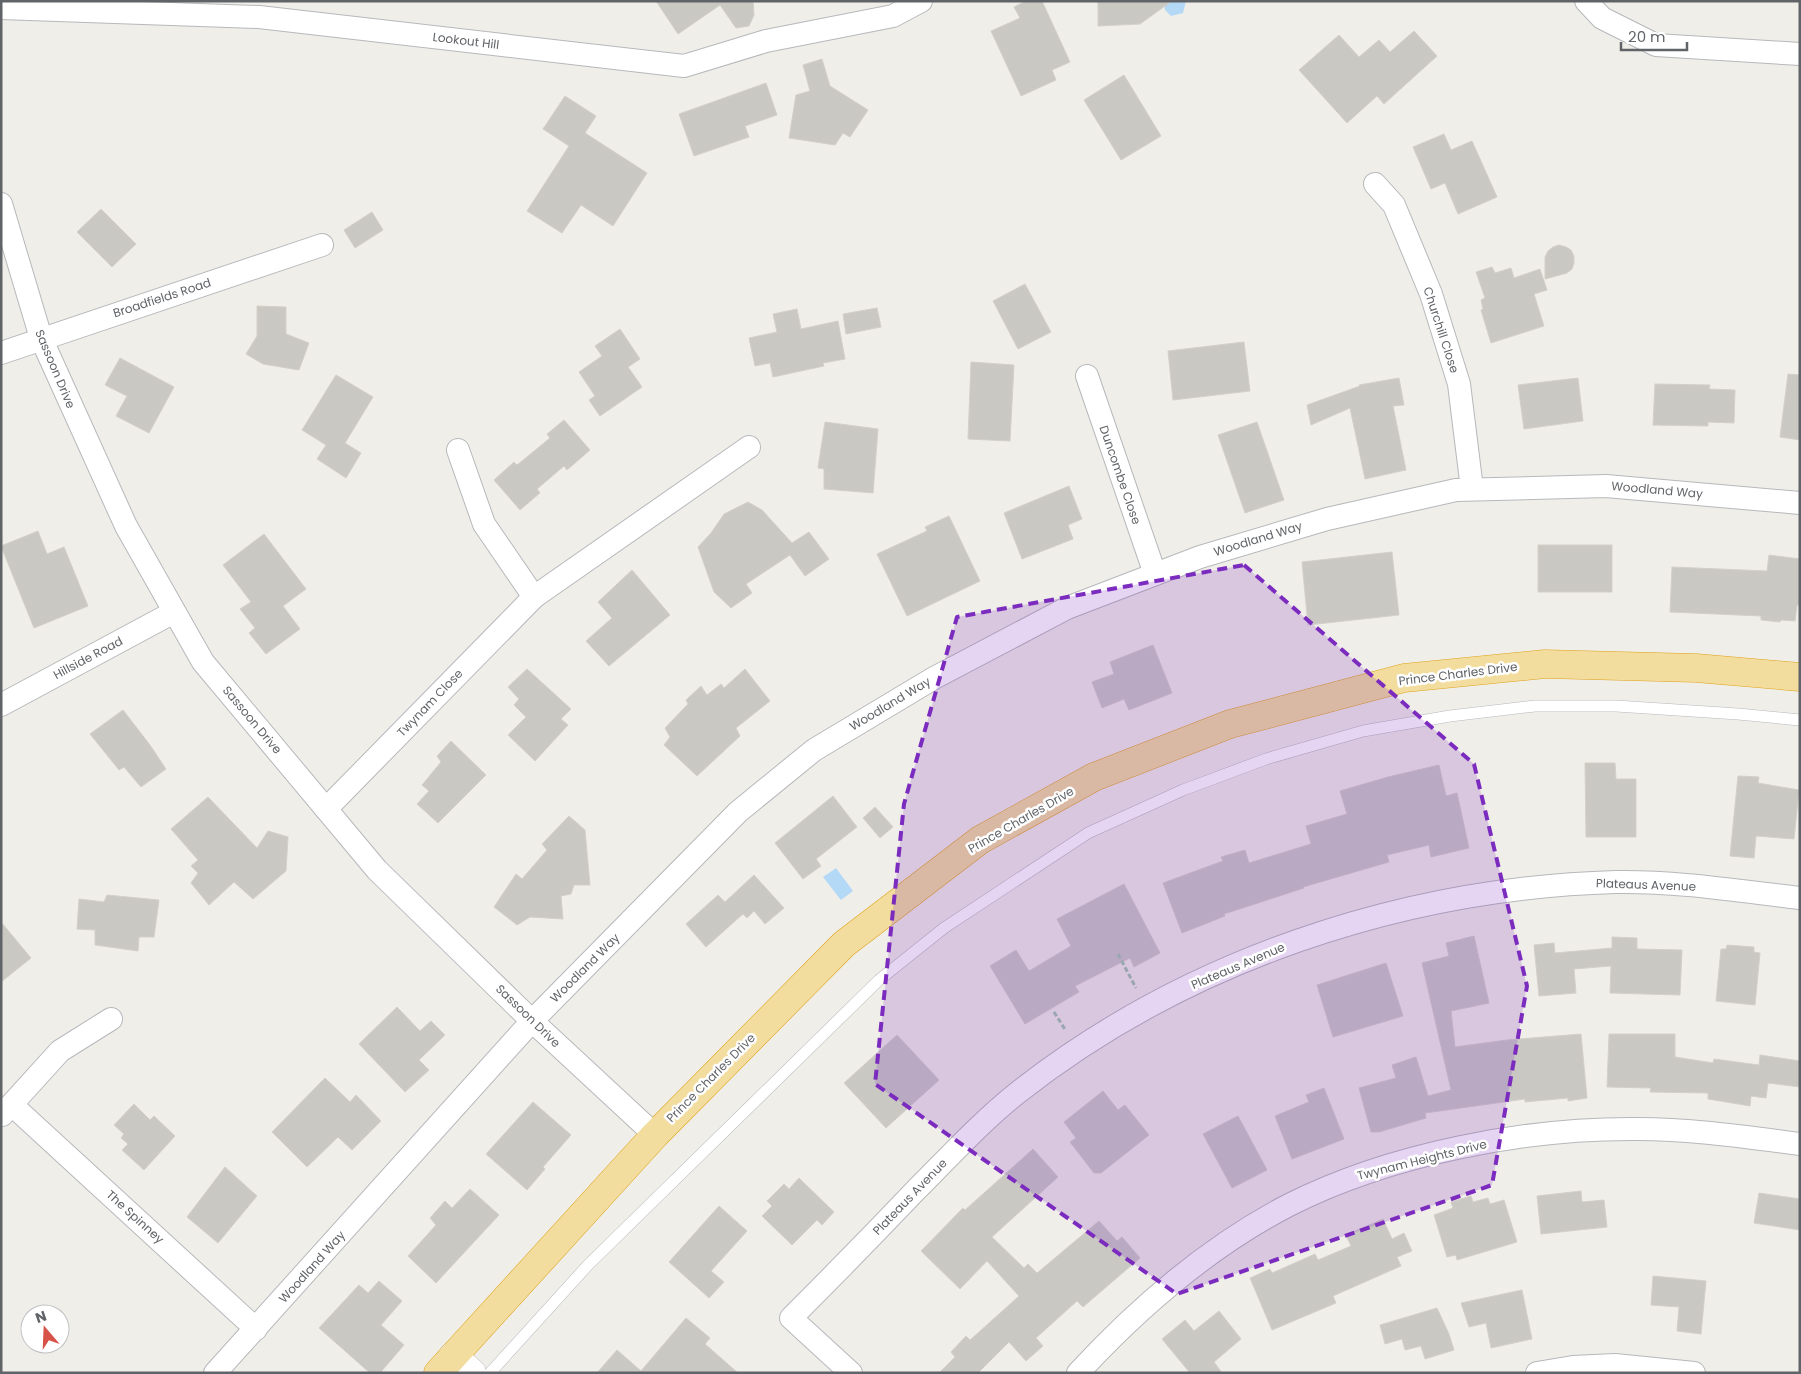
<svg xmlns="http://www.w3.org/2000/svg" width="1801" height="1374" font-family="Poppins,sans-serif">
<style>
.water{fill:#b3d9f6}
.building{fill:#c9c8c3;stroke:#d4d0c8}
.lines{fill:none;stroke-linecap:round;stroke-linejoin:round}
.lane-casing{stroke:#b6b8bb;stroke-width:12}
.street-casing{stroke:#b6b8bb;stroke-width:24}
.secondary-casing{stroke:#b5b7bb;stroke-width:29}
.highway-casing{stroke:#dfa21a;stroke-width:29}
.path{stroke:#a2c5ac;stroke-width:3;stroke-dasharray:5 2.5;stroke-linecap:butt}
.lane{stroke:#fff;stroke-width:11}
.street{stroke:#fff;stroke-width:22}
.secondary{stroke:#fff;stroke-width:28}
.highway{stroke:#f2dd9e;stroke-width:28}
.marked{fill:#7b2cbf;fill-opacity:0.2;stroke:#7b2cbf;stroke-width:4;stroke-dasharray:10 6;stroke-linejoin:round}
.labels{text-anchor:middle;stroke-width:5;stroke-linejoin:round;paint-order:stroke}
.street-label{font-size:12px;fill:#606367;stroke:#fff}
</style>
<rect width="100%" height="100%" fill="#f0eee9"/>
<!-- water -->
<g class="water">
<path d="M1164 1H1186L1183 13 1171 16 1165 10Z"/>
<path d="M836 868 853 891 841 900 823 877Z"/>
</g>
<!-- building -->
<g class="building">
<path d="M656 1H753L754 15 749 26 736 28 720 5 678 34Z"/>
<path d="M1026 1H1042L1070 62 1052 70 1056 80 1021 96 991 31 1020 18 1014 7Z"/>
<path d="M1098 1H1172L1140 24 1098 26Z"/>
<path d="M1414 31 1437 56 1384 104 1377 96 1347 123 1299 70 1339 35 1359 57 1379 40 1390 52Z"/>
<path d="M822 59 830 86 868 110 850 137 843 133 835 145 789 138 796 95 810 91 803 65Z"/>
<path d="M1124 75 1161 136 1121 160 1084 100Z"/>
<path d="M766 83 777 115 745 126 749 137 694 156 679 114Z"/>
<path d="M565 96 596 116 585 133 647 173 613 226 581 205 562 233 527 211 569 146 543 129Z"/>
<path d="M1444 134 1451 150 1472 141 1497 197 1458 214 1445 183 1431 189 1413 147Z"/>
<path d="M101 209 136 244 112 267 77 232Z"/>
<path d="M372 212 383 230 355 248 344 230Z"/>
<path d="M1559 245 1566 247 1571 250 1574 256V263L1572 269 1567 273 1545 279V257L1548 251 1553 247Z"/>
<path d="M1492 267 1495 273 1511 268 1514 278 1540 269 1547 290 1534 294 1544 326 1491 343 1481 310 1483 309 1481 300 1485 298 1476 272Z"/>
<path d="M1025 284 1051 332 1018 349 993 301Z"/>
<path d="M257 306 286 307V334L309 343 299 370 263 364 246 354 257 336Z"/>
<path d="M877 308 881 327 846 334 843 314Z"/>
<path d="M797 309 801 329 838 321 845 359 823 363 824 366 773 377 770 363 755 366 749 338 777 332 773 314Z"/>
<path d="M620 329 640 359 628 367 642 387 600 416 589 400 595 396 579 372 602 356 595 346Z"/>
<path d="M1244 342 1250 391 1173 400 1168 351Z"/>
<path d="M120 358 174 387 149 433 116 416 127 396 105 385Z"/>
<path d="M971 362 1014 365 1010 441 968 439Z"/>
<path d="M1788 374 1800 375V440L1780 437Z"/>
<path d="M336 375 373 397 345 443 361 453 346 478 317 459 326 445 302 430Z"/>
<path d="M1399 378 1404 405 1393 406 1406 470 1365 479 1350 408 1311 425 1307 405 1360 386 1359 385Z"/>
<path d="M1578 378 1583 421 1524 429 1518 385Z"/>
<path d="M1655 384 1710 385 1709 389 1735 390 1734 423 1708 422V426L1653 425Z"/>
<path d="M564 420 590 450 567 470 564 466 537 489 540 493 520 510 494 480 514 462 517 465 550 438 547 434Z"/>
<path d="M825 422 878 429 873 493 824 489V469L818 468Z"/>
<path d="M1257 422 1284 500 1245 513 1218 435Z"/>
<path d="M1069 486 1082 519 1068 525 1073 539 1022 559 1004 513Z"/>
<path d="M748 502 762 510 792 543 809 532 829 559 805 576 790 555 746 584 752 593 731 608 714 592 698 547 711 533 724 514Z"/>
<path d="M949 516 980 581 907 616 877 554 927 531 925 527Z"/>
<path d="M38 531 47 554 64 547 88 606 34 628 1 546Z"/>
<path d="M264 534 306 589 283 606 300 629 266 654 249 633 255 628 240 609 251 602 223 565Z"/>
<rect x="1538" y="545" width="74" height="47"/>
<path d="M1392 552 1399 615 1308 625 1302 562Z"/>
<path d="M1769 555 1800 559V605H1797L1795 621 1781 620 1780 622 1761 620V616L1670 612 1672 567 1767 571Z"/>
<path d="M632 570 670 615 609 666 586 641 612 618 598 602Z"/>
<path d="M1153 645 1172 693 1129 710 1124 699 1102 708 1092 682 1114 674 1110 662Z"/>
<path d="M527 669 571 709 561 719 568 725 535 761 508 735 526 717 514 705 519 699 508 687Z"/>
<path d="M745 669 770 701 736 728 740 736 697 776 664 745 670 737 665 728 688 704 686 700 701 686 707 695 721 684 724 688Z"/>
<path d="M123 710 150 745 166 769 141 787 124 767 119 770 90 734Z"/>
<path d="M451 741 486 775 438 823 417 804 429 791 422 785 441 762 437 756Z"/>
<path d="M1585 763H1615L1616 779H1636V837H1586Z"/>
<path d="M1439 765 1446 796 1457 793 1469 848 1431 857 1429 845 1387 855 1389 862 1303 887 1304 888 1224 914 1225 916 1182 933 1163 883 1223 861 1221 857 1245 850 1249 863 1311 844 1306 826 1347 814 1340 791 1388 777Z"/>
<path d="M1738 776 1759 777 1758 783 1799 790 1794 839 1756 836 1754 858 1730 856Z"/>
<path d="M833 796 857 827 816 859 821 866 803 879 775 843Z"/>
<path d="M208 797 257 848 268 831 288 837 286 871 253 899 234 882 209 905 191 883 198 873 191 866 198 860 171 829Z"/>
<path d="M875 807 893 827 880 838 863 818Z"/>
<path d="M569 816 585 830 590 885H574L571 894 561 896 563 919 530 917 517 925 494 907 516 874 522 879 547 850 542 844Z"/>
<path d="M754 875 784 908 765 924 754 911 747 918 743 914 706 947 686 924 718 895 725 902Z"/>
<path d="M1124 884 1160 953 1134 967 1130 958 1075 986 1079 992 1025 1024 990 966 1016 950 1029 971 1071 946 1057 919Z"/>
<path d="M107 895 159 900 154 937H139L138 951 95 945V930L77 929 79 899 104 902Z"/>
<path d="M1 922 31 958 1 982Z"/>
<path d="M1474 936 1489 1003 1451 1011 1455 1047 1507 1040 1581 1034 1587 1098 1568 1101V1098L1525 1102V1099L1425 1113 1426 1118 1379 1132H1371L1359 1088 1396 1078 1392 1065 1416 1057 1428 1096 1451 1090 1422 963 1449 956 1446 943Z"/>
<path d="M1612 937 1637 938V949L1682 950 1680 995 1610 993 1611 966 1574 969 1576 993 1539 996 1534 945 1554 943 1555 953 1612 948Z"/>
<path d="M1727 945 1754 947V952L1760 953 1755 1005 1716 1001 1721 949H1726Z"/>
<path d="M1386 963 1403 1016 1333 1037 1317 985Z"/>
<path d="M397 1007 420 1031 431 1021 445 1035 419 1060 429 1070 405 1092 359 1044Z"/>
<path d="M1609 1034H1675V1057L1713 1063 1714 1059 1759 1065 1760 1055 1800 1061V1087L1768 1083 1766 1098 1751 1096 1750 1106 1708 1099V1093L1650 1092 1651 1088 1607 1087Z"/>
<path d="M897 1035 939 1080 886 1128 844 1083Z"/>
<path d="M325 1078 350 1102 356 1095 381 1121 352 1150 338 1137 307 1167 272 1132Z"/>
<path d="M1324 1088 1344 1139 1292 1159 1275 1116 1309 1102 1306 1095Z"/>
<path d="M1103 1091 1118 1110 1125 1105 1149 1135 1101 1173H1094L1070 1142 1076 1138 1064 1122Z"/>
<path d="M533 1102 571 1135 543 1167 545 1169 527 1190 486 1154Z"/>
<path d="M134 1104 150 1120 154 1116 175 1136 144 1170 122 1150 128 1144 121 1138 124 1134 114 1125Z"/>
<path d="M1238 1116 1267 1170 1232 1188 1203 1134Z"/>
<path d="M1033 1149 1058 1177 992 1237 1024 1268 1028 1264 1037 1273 1099 1221 1117 1241 1122 1237 1140 1258 1083 1307 1077 1301 1036 1338 1043 1346 1026 1361 1009 1342 978 1373H939L955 1357 951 1352 966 1336 970 1340 1019 1296 987 1261 960 1289 921 1251 963 1208 965 1210Z"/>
<path d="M225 1167 257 1196 218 1243 187 1217Z"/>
<path d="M799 1178 834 1212 822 1225 817 1220 792 1245 762 1216 772 1206 767 1201 784 1184 789 1189Z"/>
<path d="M470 1189 499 1215 436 1283 408 1256 436 1225 430 1218 445 1201 452 1208Z"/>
<path d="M1581 1191 1582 1202 1604 1200 1607 1227 1541 1234 1537 1196Z"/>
<path d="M1759 1193 1800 1199V1230L1754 1223Z"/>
<path d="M1471 1196 1473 1202 1488 1198 1490 1204 1504 1200 1517 1242 1457 1260 1456 1255 1447 1257 1434 1215 1453 1208 1451 1202Z"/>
<path d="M719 1206 747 1231 711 1271 724 1282 709 1298 669 1262Z"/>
<path d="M1383 1219 1392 1239 1404 1233 1412 1251 1397 1257 1401 1266 1333 1296 1336 1303 1272 1330 1250 1278 1270 1269 1272 1273 1315 1254 1318 1260 1351 1246 1346 1235Z"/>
<path d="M1653 1276 1706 1281 1701 1334 1677 1331 1679 1307 1651 1305Z"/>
<path d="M379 1281 402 1301 381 1325 404 1345 380 1373H370L319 1328 359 1285 368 1293Z"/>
<path d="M1522 1290 1532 1339 1491 1348 1486 1323 1469 1327 1461 1303Z"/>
<path d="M1437 1308 1449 1334 1454 1350 1425 1359 1421 1346 1405 1350 1402 1339 1385 1344 1380 1325Z"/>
<path d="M1219 1311 1241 1339 1214 1362 1222 1373H1190L1162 1339 1185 1320 1194 1331Z"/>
<path d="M686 1318 710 1338 705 1344 738 1373H597L617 1350 641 1371Z"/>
</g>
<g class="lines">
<!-- lane casing -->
<g class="lane-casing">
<path id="lane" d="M490 1373 588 1265 879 980 944 928 1088 833 1183 790 1266 759 1363 731 1450 716 1535 706H1616L1738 714 1800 720"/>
</g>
<!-- street casing -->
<g class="street-casing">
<g id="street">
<path d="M1586 1 1602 18 1656 45 1800 54"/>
<path d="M1 8 259 17 684 66 766 41 893 16 921 1"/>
<path d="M1375 184 1394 205 1431 294 1459 384 1472 489"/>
<path d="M1 204 41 338 126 526 203 662 377 870 532 1021 655 1135"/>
<path d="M1 353 322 245"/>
<path d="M1087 376 1155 574"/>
<path d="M458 450 484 524 534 597"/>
<path d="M1 705 174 612"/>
<path d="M326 809 534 597 749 447"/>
<path d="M12 1105 256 1329"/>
<path d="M2 1115 60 1051 111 1019"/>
<path d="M215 1373 532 1021 738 812 814 750 934 678 1067 608 1200 557 1327 519 1456 490 1606 486 1800 503"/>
<path d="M851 1373 791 1318C833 1276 875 1233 916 1190 949 1157 980 1123 1016 1094 1184 961 1402 888 1616 882 1677 881 1739 891 1800 898"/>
<path d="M1078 1373C1138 1308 1210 1246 1289 1205 1390 1154 1525 1128 1637 1129 1691 1129 1746 1137 1800 1144"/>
<path d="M1537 1373 1573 1367 1615 1365 1694 1373"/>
</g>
</g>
<!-- secondary casing -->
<g class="secondary-casing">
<path id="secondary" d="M453 1356 472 1373"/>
</g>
<!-- highway casing -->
<g class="highway-casing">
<path id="highway" d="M438 1373 655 1135 844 944 980 840 1094 777 1230 724 1404 678 1545 664 1696 668 1800 677"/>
</g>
<!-- path -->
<g class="path">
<path d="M1118 954 1136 988"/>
<path d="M1054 1012 1066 1031"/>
</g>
<!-- lane -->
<use href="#lane" class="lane"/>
<!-- street -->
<use href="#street" class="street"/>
<!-- secondary -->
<use href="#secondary" class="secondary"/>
<!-- highway -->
<use href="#highway" class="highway"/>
</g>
<!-- marked area -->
<path class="marked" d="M1244 565 1474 764 1527 986 1492 1185 1177 1294 875 1084 904 804 957 617Z"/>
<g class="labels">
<!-- street labels -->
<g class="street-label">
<text transform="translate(466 41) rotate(7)" y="4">Lookout Hill</text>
<text transform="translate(162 298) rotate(-18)" y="4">Broadfields Road</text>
<text transform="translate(1441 330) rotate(72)" y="4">Churchill Close</text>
<text transform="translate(55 369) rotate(67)" y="4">Sassoon Drive</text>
<text transform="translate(1120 475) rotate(71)" y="4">Duncombe Close</text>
<text transform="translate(1657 490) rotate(5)" y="4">Woodland Way</text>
<text transform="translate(1258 539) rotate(-17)" y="4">Woodland Way</text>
<text transform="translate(88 658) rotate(-28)" y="4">Hillside Road</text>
<text transform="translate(1458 674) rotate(-7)" y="4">Prince Charles Drive</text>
<text transform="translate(430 703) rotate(-46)" y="4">Twynam Close</text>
<text transform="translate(890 704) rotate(-31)" y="4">Woodland Way</text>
<text transform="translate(252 720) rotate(50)" y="4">Sassoon Drive</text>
<text transform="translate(1021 820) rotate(-30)" y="4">Prince Charles Drive</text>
<text transform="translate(1646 885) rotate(2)" y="4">Plateaus Avenue</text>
<text transform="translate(1238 966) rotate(-23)" y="4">Plateaus Avenue</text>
<text transform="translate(585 968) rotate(-45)" y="4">Woodland Way</text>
<text transform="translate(528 1016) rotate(44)" y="4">Sassoon Drive</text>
<text transform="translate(711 1078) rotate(-45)" y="4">Prince Charles Drive</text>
<text transform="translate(1422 1160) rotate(-14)" y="4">Twynam Heights Drive</text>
<text transform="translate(910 1197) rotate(-46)" y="4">Plateaus Avenue</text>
<text transform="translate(135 1217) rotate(42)" y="4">The Spinney</text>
<text transform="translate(312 1267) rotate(-48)" y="4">Woodland Way</text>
</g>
</g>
<!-- border -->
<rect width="1801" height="1374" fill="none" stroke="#606367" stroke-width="5"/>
<!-- north arrow -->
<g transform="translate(45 1329) rotate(341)"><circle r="24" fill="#ffffff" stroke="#bfc1c2"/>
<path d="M0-4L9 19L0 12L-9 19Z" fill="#d75348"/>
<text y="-8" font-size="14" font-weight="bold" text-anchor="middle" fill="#606367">N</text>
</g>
<!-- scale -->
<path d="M1621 42v8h66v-8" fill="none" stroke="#606367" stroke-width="2.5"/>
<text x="1628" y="42" font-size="15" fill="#606367" stroke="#ffffff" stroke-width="4" paint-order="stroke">20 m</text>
</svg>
